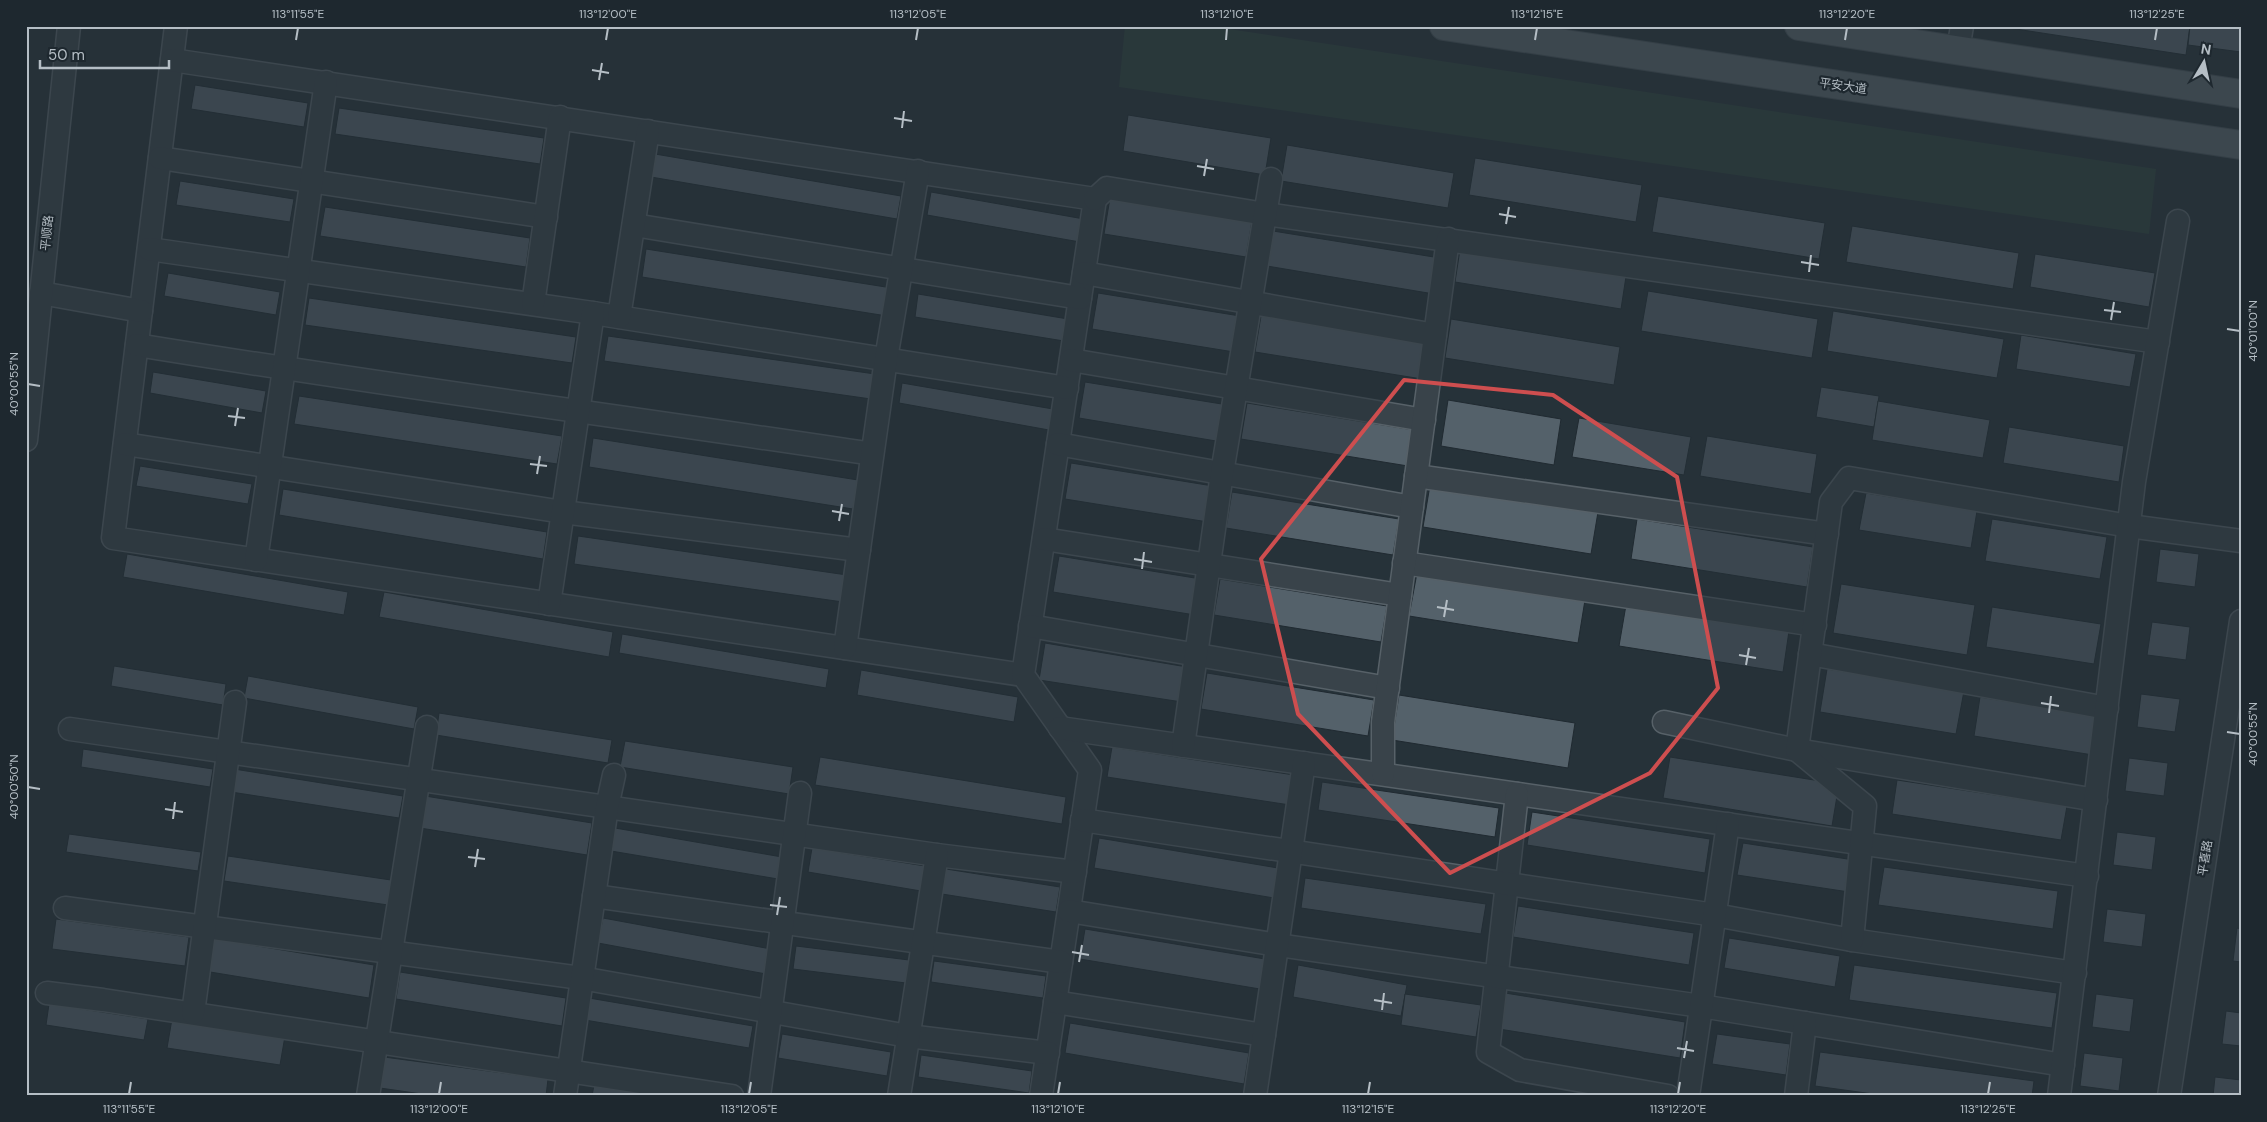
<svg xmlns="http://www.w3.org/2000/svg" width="2267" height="1122" font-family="'DM Sans','Noto Sans SC',sans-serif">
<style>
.green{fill:#2e413d}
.building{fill:#54616a;stroke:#202a31}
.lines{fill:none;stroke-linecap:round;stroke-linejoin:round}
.minor-casing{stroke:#576168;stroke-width:25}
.major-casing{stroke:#454f56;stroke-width:30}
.minor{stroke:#39434a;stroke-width:22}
.major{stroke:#576269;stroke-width:28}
.marked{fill:none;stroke:#ce4e4f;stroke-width:4;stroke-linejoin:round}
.ticks{fill:none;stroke:#b5bec5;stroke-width:2}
.labels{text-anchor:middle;stroke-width:4.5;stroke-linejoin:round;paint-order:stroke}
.street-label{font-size:12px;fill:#b5bec5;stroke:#1e282f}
.neatline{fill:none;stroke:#b5bec5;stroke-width:2}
.ticks-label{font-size:12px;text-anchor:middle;fill:#b5bec5}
</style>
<rect width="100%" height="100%" fill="#263239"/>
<!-- green -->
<path class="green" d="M1125 26H1209L2156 169 2149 234 1119 87Z"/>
<!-- building -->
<g class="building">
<path d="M1996 26H2190L2186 55Z"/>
<path d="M2190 26H2241V52L2188 45Z"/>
<path d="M195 85 308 103 304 127 191 109Z"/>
<path d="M339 108 544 138 540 164 335 134Z"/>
<path d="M1128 115 1271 138 1265 175 1123 151Z"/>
<path d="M1287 145 1454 173 1448 208 1281 181Z"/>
<path d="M655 154 901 196 897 219 651 177Z"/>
<path d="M1475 158 1642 185 1636 222 1469 195Z"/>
<path d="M180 181 294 199 290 222 176 205Z"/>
<path d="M931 192 1084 219 1080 242 927 215Z"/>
<path d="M1658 196 1825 223 1819 259 1652 232Z"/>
<path d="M1110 198 1252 221 1246 257 1104 234Z"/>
<path d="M325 207 530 238 526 267 320 236Z"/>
<path d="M1852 226 2019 253 2013 289 1846 262Z"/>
<path d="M1273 231 1440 258 1434 294 1267 266Z"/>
<path d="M1461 243 1627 270 1621 309 1455 282Z"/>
<path d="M646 249 892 288 887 316 642 277Z"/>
<path d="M2035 254 2155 273 2149 307 2030 287Z"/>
<path d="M168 273 280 292 276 315 164 296Z"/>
<path d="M1648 291 1818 319 1812 358 1641 331Z"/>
<path d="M1098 293 1240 316 1234 352 1092 329Z"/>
<path d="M918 294 1068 319 1064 341 915 317Z"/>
<path d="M309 298 576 337 572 363 305 325Z"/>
<path d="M1833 311 2004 339 1997 378 1827 351Z"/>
<path d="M1261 316 1428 343 1422 379 1255 352Z"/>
<path d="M1451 319 1620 347 1614 385 1445 358Z"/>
<path d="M2021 335 2136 354 2130 387 2016 369Z"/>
<path d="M608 336 875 374 871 399 604 361Z"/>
<path d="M153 372 266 391 262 413 150 393Z"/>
<path d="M1085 382 1228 405 1222 442 1079 418Z"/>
<path d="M902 383 1053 409 1049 430 899 403Z"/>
<path d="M1821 387 1879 396 1874 427 1816 417Z"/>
<path d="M299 396 562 436 557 464 294 424Z"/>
<path d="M1448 400 1561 419 1554 465 1441 446Z"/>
<path d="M1878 401 1990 420 1983 458 1872 440Z"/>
<path d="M1247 403 1414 430 1408 466 1241 439Z"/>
<path d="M1579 418 1691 437 1684 475 1572 457Z"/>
<path d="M2009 427 2124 446 2119 482 2003 463Z"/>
<path d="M1707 436 1817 454 1811 494 1700 476Z"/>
<path d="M593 438 858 480 853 509 589 467Z"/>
<path d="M1071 463 1213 486 1208 522 1065 499Z"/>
<path d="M140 466 252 484 248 504 136 486Z"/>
<path d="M1430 485 1598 512 1591 554 1423 527Z"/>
<path d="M283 489 547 532 543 559 279 515Z"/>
<path d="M1232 492 1399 519 1393 555 1226 528Z"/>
<path d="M1866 493 1977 511 1971 548 1859 530Z"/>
<path d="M1637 519 1813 547 1807 587 1631 559Z"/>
<path d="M1992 519 2107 537 2100 579 1985 561Z"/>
<path d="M578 536 847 575 843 602 574 564Z"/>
<path d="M2160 549 2199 554 2195 587 2156 582Z"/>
<path d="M127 554 348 592 344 615 123 577Z"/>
<path d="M1059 556 1201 579 1195 615 1053 592Z"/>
<path d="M1417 573 1585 600 1578 643 1409 616Z"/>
<path d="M1220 579 1387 606 1381 642 1214 615Z"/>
<path d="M1841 584 1975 605 1967 655 1833 633Z"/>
<path d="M384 592 613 632 609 657 379 617Z"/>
<path d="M1626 605 1789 631 1783 672 1619 646Z"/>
<path d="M1992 607 2101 624 2094 664 1986 647Z"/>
<path d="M2152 622 2190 627 2186 660 2147 655Z"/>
<path d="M622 634 829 669 826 688 619 653Z"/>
<path d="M1045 643 1187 667 1182 702 1039 680Z"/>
<path d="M114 666 226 684 223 705 111 686Z"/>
<path d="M1827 669 1964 691 1956 734 1820 712Z"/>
<path d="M861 670 1018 697 1014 722 857 695Z"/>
<path d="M1207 673 1374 700 1368 736 1201 709Z"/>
<path d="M248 676 418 707 414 729 244 698Z"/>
<path d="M2141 694 2180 699 2175 732 2137 727Z"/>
<path d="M1399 695 1575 723 1568 768 1392 740Z"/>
<path d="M1980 697 2100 717 2093 755 1974 736Z"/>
<path d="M439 713 612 740 608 763 436 735Z"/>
<path d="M625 741 793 767 789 794 620 767Z"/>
<path d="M1112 747 1294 775 1290 805 1107 777Z"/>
<path d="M83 749 213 769 210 787 81 767Z"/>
<path d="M820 757 1066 797 1062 824 815 785Z"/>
<path d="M1670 757 1839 784 1832 826 1663 798Z"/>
<path d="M2129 758 2168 763 2164 796 2125 791Z"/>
<path d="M234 769 403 796 399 818 231 792Z"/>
<path d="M1897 780 2067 806 2061 840 1892 814Z"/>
<path d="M1322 782 1499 808 1495 837 1318 810Z"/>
<path d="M425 796 592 823 587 855 420 828Z"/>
<path d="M1532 812 1710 839 1705 873 1527 845Z"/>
<path d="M615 828 782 857 778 879 611 851Z"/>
<path d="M2117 832 2156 837 2152 870 2113 865Z"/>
<path d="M69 834 201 852 198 871 66 852Z"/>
<path d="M1099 838 1278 868 1274 898 1094 868Z"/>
<path d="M1743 843 1854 860 1849 892 1737 875Z"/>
<path d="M812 848 925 866 921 891 808 872Z"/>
<path d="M228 856 391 880 388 905 224 881Z"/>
<path d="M1884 867 2058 891 2053 929 1878 905Z"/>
<path d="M946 869 1060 887 1056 912 942 894Z"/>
<path d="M1305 878 1486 904 1481 934 1301 908Z"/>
<path d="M1518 906 1694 933 1689 965 1513 937Z"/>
<path d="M2107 909 2146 914 2142 947 2103 942Z"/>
<path d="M603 918 771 949 766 974 598 943Z"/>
<path d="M56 919 189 937 185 966 52 949Z"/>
<path d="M2237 928 2241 929V962L2233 961Z"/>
<path d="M1085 929 1265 959 1260 989 1080 959Z"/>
<path d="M209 938 374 965 369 998 204 971Z"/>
<path d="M1729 938 1840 956 1835 987 1724 968Z"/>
<path d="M796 946 909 960 906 983 793 969Z"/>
<path d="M934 961 1046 976 1043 998 931 982Z"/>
<path d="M1298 965 1407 985 1401 1016 1293 997Z"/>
<path d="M1854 965 2057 993 2052 1028 1849 1000Z"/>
<path d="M400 972 566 998 562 1026 396 999Z"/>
<path d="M1505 993 1685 1022 1680 1058 1499 1029Z"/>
<path d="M1405 994 1481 1005 1476 1037 1401 1025Z"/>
<path d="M2096 994 2134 999 2130 1032 2092 1027Z"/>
<path d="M589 998 753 1026 749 1048 585 1020Z"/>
<path d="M49 1004 148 1019 144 1040 46 1025Z"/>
<path d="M2226 1011 2241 1013V1046L2222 1044Z"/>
<path d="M172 1019 285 1036 280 1065 167 1048Z"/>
<path d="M1070 1023 1249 1053 1244 1084 1065 1053Z"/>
<path d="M782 1034 891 1052 887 1076 778 1058Z"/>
<path d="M1717 1034 1790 1044 1786 1075 1712 1064Z"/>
<path d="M1820 1052 2034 1081 2032 1096H1888L1815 1086Z"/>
<path d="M2084 1053 2123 1058 2119 1091 2080 1086Z"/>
<path d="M921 1055 1032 1071 1029 1093 918 1077Z"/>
<path d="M384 1057 548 1079 546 1096H436L380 1088Z"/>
<path d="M2215 1077 2241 1080V1096H2213Z"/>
<path d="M594 1085 661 1096H592Z"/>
</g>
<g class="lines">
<!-- minor casing -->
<g class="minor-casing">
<g id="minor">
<path d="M176 26 113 538 1023 675"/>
<path d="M1958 50 1962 26"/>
<path d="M172 60 1095 199 1023 675 1090 770 1041 1096"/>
<path d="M160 158 546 217"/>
<path d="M1095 199 1107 188 1265 214 2158 342"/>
<path d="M634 225 1080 298"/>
<path d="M149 249 593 313 1067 388"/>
<path d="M1084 273 1435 335"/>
<path d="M41 293 141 311"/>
<path d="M533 304 560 117"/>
<path d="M619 317 648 131"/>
<path d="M137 345C381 385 627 417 872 454"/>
<path d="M1071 360 1424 420"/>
<path d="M26 440 69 26"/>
<path d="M125 444 563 512 859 550"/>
<path d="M1058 444 1412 507"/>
<path d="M1416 476 1827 534"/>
<path d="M1044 539 1400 595"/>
<path d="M256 560 326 82"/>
<path d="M1404 563 1815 625"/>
<path d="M549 604 593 313"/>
<path d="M1030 626 1388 688"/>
<path d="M845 648 886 359 918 171"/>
<path d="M1810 654 2107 708"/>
<path d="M1664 722 1797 750 2096 800"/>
<path d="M1060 728 2087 876"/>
<path d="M70 729 937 855 1075 872"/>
<path d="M1183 746 1222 473 1271 179"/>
<path d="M1383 774V722L1448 239"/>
<path d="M1517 794 1488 1052 1520 1070 1668 1096"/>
<path d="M1082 820 1715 915 1852 940 2075 973"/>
<path d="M594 896 1061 962"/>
<path d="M65 908 581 978 908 1036 1048 1053"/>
<path d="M1069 911 1278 945 1701 1006 2063 1065"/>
<path d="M1852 940 1865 806 1797 750 1831 502 1849 478 2129 526 2241 541"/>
<path d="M47 993 103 1000 732 1096"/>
<path d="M1055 1002 1264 1035"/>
<path d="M193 1013 235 702"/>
<path d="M368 1096 427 727"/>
<path d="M565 1096 607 807 614 775"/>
<path d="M759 1096 800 793"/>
<path d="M899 1096 937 855"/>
<path d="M1255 1096 1304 763"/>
<path d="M1688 1096 1728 824"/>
<path d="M1796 1096 1805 1023"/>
<path d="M2059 1096 2134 482 2178 221"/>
<path d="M2169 1096 2241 621"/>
</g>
</g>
<!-- major casing -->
<g class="major-casing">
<g id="major">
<path d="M1444 26 2241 145"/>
<path d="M1799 26 2241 94"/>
</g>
</g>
<!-- minor -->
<use href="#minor" class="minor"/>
<!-- major -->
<use href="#major" class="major"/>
</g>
<!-- marked area -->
<path d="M0 0H2267V1122H0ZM1404 380 1553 395 1677 477 1718 688 1650 773 1450 873 1298 714 1261 559Z" fill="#263239" fill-opacity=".55" fill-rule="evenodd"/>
<path class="marked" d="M1404 380 1553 395 1677 477 1718 688 1650 773 1450 873 1298 714 1261 559Z"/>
<!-- ticks -->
<path class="ticks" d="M296 40 298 28M606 40 608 28M916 40 918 28M1226 40 1227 28M1535 40 1537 28M1845 40 1847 28M2155 40 2157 28M592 70 609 73M599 80 602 63M894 118 912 121M902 128 904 111M1197 166 1214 169M1204 176 1207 159M1499 214 1516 217M1506 224 1509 207M1801 262 1819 265M1809 272 1811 255M2104 310 2121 312M2111 320 2114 302M2227 329 2240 331M28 384 40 386M228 416 245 418M235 426 238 408M530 464 547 466M537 474 540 456M832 511 849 514M839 521 842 504M1134 559 1152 562M1142 569 1144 552M1437 607 1454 610M1444 617 1447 600M1739 655 1756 658M1746 665 1749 648M2041 703 2059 706M2049 713 2051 696M2227 732 2240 734M28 787 40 789M165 809 183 812M173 819 175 802M468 857 485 859M475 867 478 849M770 905 787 907M777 915 780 897M1072 952 1089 955M1079 962 1082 945M1374 1000 1392 1003M1382 1010 1384 993M1677 1048 1694 1051M1684 1058 1687 1041M129 1094 131 1082M439 1094 441 1082M749 1094 751 1082M1058 1094 1060 1082M1368 1094 1370 1082M1678 1094 1680 1082M1988 1094 1990 1082"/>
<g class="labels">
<!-- street labels -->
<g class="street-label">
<text transform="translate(1843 86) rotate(8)" y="4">平安大道</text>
<text transform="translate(47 233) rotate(-84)" y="4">平顺路</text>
<text transform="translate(2205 858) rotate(-81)" y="4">平喜路</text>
</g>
</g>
<!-- border -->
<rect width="2267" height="1122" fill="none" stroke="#1e282f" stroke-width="55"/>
<!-- north arrow -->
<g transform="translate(2204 62) rotate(9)" stroke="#1e282f" stroke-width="4" paint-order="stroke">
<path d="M0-4L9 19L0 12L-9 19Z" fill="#b5bec5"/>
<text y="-8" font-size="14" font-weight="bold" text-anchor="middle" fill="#b5bec5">N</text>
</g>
<!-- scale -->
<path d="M40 60v8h129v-8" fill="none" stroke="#b5bec5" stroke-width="2.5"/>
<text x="48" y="60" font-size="15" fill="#b5bec5" stroke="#1e282f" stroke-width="4" paint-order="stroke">50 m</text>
<rect x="28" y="28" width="2212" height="1066" class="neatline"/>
<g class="ticks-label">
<text x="298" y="18">113°11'55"E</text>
<text x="608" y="18">113°12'00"E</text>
<text x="918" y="18">113°12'05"E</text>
<text x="1227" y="18">113°12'10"E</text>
<text x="1537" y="18">113°12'15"E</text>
<text x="1847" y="18">113°12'20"E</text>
<text x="2157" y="18">113°12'25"E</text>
<text transform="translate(2253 331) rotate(-90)" y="4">40°01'00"N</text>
<text transform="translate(14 384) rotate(-90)" y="4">40°00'55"N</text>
<text transform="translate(2253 734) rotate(-90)" y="4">40°00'55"N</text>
<text transform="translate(14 787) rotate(-90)" y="4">40°00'50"N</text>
<text x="129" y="1113">113°11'55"E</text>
<text x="439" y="1113">113°12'00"E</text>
<text x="749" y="1113">113°12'05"E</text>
<text x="1058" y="1113">113°12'10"E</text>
<text x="1368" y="1113">113°12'15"E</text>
<text x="1678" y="1113">113°12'20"E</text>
<text x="1988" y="1113">113°12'25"E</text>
</g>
</svg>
